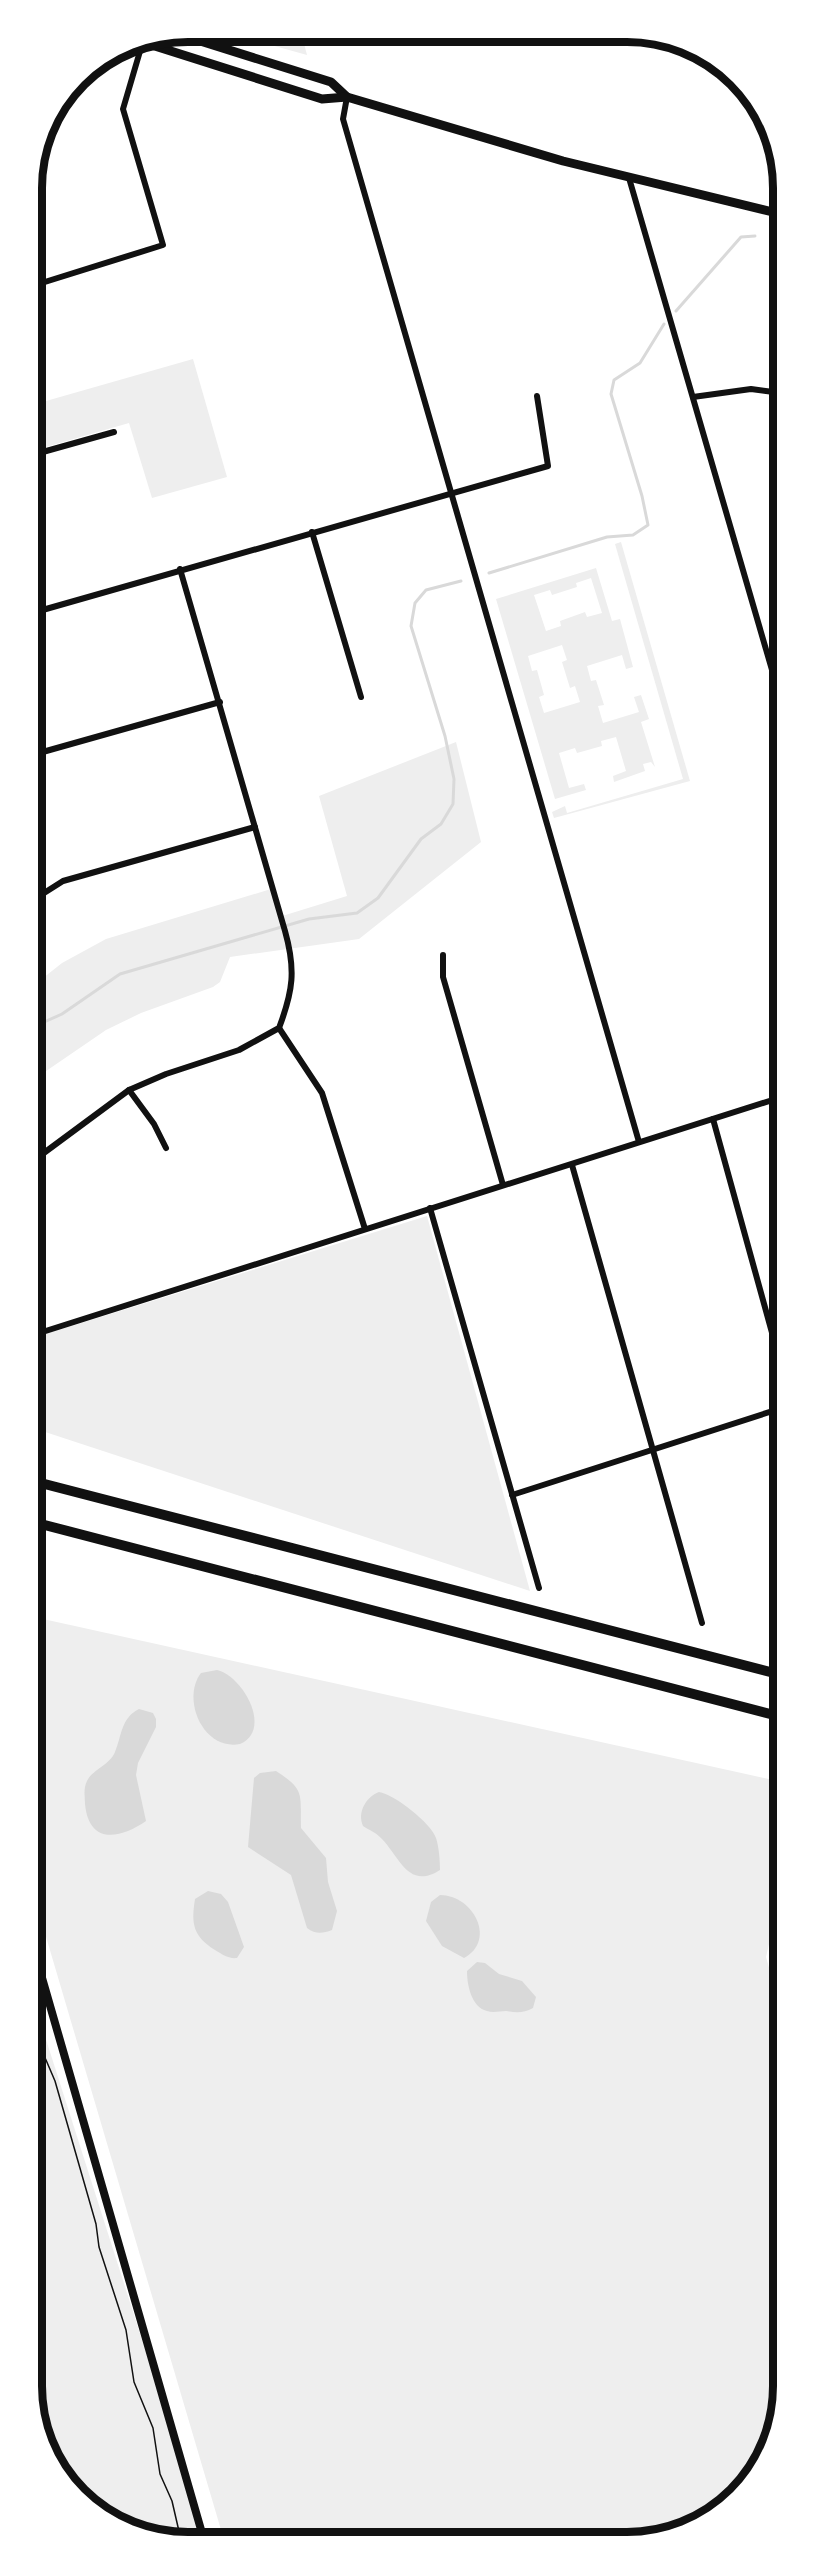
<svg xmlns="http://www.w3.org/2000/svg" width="815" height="2574" font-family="Barlow,sans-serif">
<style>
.green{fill:#eee;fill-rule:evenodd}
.water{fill:#d9d9d9}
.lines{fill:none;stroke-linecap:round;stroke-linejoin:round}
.stream{stroke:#d9d9d9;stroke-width:3}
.path{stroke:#111;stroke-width:1.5}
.minor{stroke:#111;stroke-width:6}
.tertiary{stroke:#111;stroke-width:8}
.primary{stroke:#111;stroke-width:9}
.motorway{stroke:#111;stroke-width:10}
.rim{fill:none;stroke:#111;stroke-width:8}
</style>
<rect width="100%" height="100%" fill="#fff"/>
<!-- green -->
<g class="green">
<path d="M224 32H301L307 55Z"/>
<path d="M193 359 227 477 152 498 129 423 32 451V405Z"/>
<path d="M621 542 690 781 554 818 552 812 565 806 567 813 683 779 615 544Z"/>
<path d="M596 568 612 621 620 619 633 667 626 669 622 655 587 666 591 681 596 680 604 705 598 706 603 723 639 712 634 697 641 695 649 719 641 722 655 767 651 762 643 764 645 771 614 782 613 776 626 771 616 737 601 741 602 746 577 753 575 748 559 753 569 788 584 784 586 790 555 799 496 599ZM591 578 602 613 587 617 585 612 560 621 561 626 546 631 534 595 550 590 552 595 577 587 576 583ZM562 645 567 660 562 662 570 688 575 686 580 702 544 713 539 697 544 695 537 670 532 671 528 656Z"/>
<path d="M456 742 481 842 359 939 230 957 220 982 213 987 141 1013 106 1030 33 1080V986L62 963 106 939 271 889 279 917 347 896 319 796Z"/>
<path d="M427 1216 530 1591 33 1428V1338Z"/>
<path d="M34 1617 782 1782 783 1925 772 1931 766 1957 783 2017V2396L771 2446 744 2489 705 2522 657 2540H224L34 1896Z"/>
<path d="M34 2002 206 2540H158L77 2496 34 2416Z"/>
</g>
<!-- water -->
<g class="water">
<path d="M217 1670C243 1676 273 1730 240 1744 203 1751 181 1699 201 1673Z"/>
<path d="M139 1709 153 1713 156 1719V1727L138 1763 136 1775 146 1821C120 1839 89 1845 85 1804 85 1797 83 1789 87 1781 93 1769 110 1765 115 1752 122 1735 121 1718 139 1709Z"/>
<path d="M276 1771C306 1790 300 1795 301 1828L326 1858 328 1882 337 1911 332 1930C322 1934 315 1934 307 1928L291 1875 248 1847 254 1778 260 1773Z"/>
<path d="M379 1792C394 1794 431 1823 436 1838 439 1847 440 1861 440 1870 409 1890 400 1858 382 1839 377 1833 369 1830 363 1826 357 1812 366 1797 379 1792Z"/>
<path d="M208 1891 221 1894 228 1902 244 1947 237 1958C228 1959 222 1954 215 1950 193 1936 191 1924 195 1899Z"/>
<path d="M440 1895C473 1895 497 1940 464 1958L442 1946 426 1921 431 1902Z"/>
<path d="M477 1962 485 1963 499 1974 522 1981 536 1997 533 2008C524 2013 517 2013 506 2011 500 2011 493 2013 487 2011 471 2007 467 1984 467 1971Z"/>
</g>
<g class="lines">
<!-- stream -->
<g class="stream">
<path d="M676 311 741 237 755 236"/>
<path d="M489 573 607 537 633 535 648 525 642 496 611 394 614 380 640 363 664 324"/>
<path d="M33 1027 62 1014 120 974 309 919 357 913 378 898 421 839 441 824 453 804 454 779 445 736 411 626 415 603 426 590 461 581"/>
</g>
<!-- path -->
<path class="path" d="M34 2032 55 2081 96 2224 99 2247 126 2330 134 2382 153 2428 160 2474 172 2501 181 2540"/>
<!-- minor -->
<g class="minor">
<path d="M347 97 343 119 639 1142"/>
<path d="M629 178 781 701"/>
<path d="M32 286 163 245 123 109 143 41"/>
<path d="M693 397 751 389 781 393"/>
<path d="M32 455 114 432"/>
<path d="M312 532 361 697"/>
<path d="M32 613 548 466 537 396"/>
<path d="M32 755 220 702"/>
<path d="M33 900 63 881 255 827"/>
<path d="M443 955V977L503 1185"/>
<path d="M279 1028 322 1093 365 1229"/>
<path d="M129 1090 154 1124 166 1148"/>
<path d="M713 1119 782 1369"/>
<path d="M33 1161 129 1090 166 1074 239 1050 279 1028C293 991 296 970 285 931L180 569"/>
<path d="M572 1165 702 1623"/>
<path d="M33 1194 36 1198"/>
<path d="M430 1208 539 1588"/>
<path d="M33 1335 782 1097"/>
<path d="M512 1495 782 1408"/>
<path d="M552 2540 589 2535 623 2540"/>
</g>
<!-- tertiary -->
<path class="tertiary" d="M34 1950 204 2540"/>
<!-- primary -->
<g class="primary">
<path d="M178 34 331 82 347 97"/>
<path d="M139 41 322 99 347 97 563 161 781 214"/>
</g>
<!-- motorway -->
<g class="motorway">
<path d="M33 1481 782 1675"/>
<path d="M33 1522 782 1717"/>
</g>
</g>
<!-- crop -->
<path d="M0 0H815V2574H0ZM188 42H627A146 146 0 0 1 773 188V2386A146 146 0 0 1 627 2532H188A146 146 0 0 1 42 2386V188A146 146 0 0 1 188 42Z" fill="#fff" fill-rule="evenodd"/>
<path class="rim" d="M188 42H627A146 146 0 0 1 773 188V2386A146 146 0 0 1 627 2532H188A146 146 0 0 1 42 2386V188A146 146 0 0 1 188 42Z"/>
</svg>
